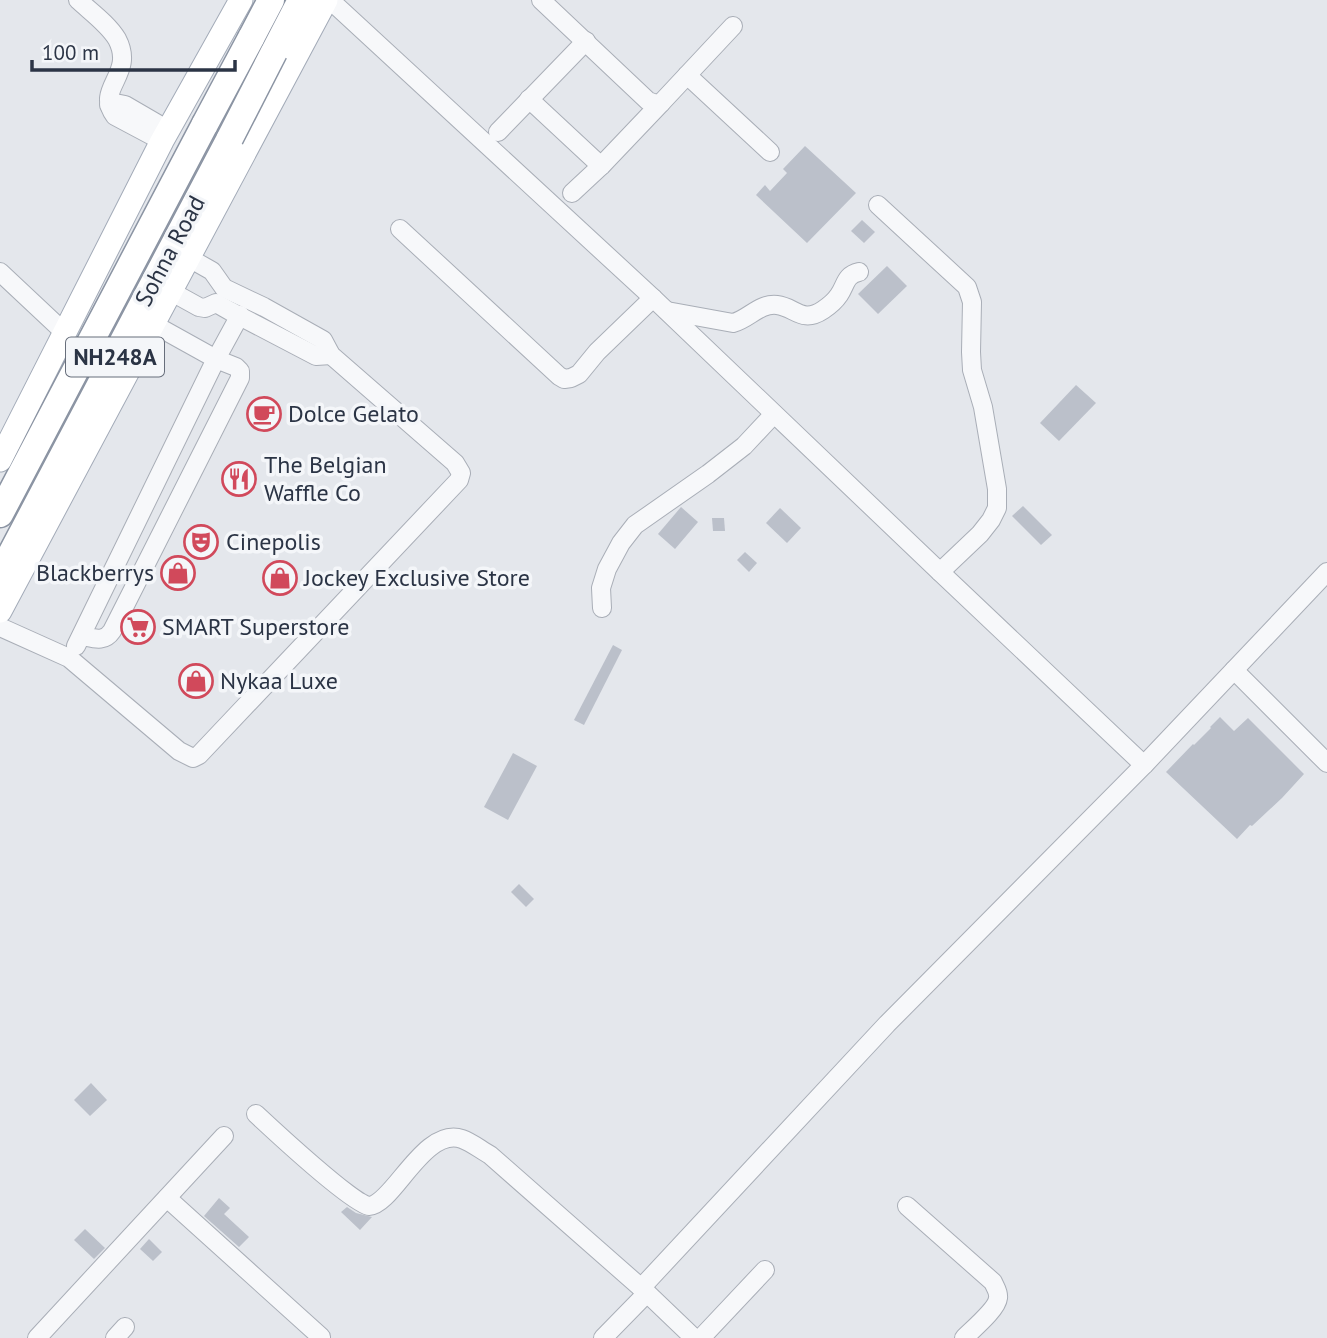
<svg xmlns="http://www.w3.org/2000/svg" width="1327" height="1338" font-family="'PT Sans',sans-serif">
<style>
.building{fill:#bbc0ca}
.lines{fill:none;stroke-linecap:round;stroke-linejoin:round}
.minor-casing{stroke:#a9aeb7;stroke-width:20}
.major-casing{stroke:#a3abb8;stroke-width:25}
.highway-casing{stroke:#8b94a3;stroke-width:29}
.minor{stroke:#f7f8fa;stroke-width:18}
.major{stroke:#fff;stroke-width:23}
.highway{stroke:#fff;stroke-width:26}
.highway-bridge-casing{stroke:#8b94a3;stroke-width:29;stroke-linecap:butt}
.highway-bridge{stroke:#fff;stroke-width:26}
.labels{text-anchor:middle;stroke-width:7;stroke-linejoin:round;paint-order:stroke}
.shield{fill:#f4f6f9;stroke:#676e7b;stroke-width:2}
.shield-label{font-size:23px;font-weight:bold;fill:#2b3445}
.street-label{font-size:24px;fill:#2b3445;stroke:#f4f6f9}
.poi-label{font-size:24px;fill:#2b3445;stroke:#f4f6f9;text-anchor:start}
</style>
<rect width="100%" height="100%" fill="#e4e7ec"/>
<!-- building -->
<g class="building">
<path d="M805 146 856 193 807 243 756 195 765 185 770 191 787 173 783 169Z"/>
<path d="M862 220 875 232 864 243 851 231Z"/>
<path d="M887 266 907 286 878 314 858 294Z"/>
<path d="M1076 385 1096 403 1059 441 1040 423Z"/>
<path d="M1023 506 1052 535 1041 545 1012 516Z"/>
<path d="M681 507 698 522 675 549 658 534Z"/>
<path d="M780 508 801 528 787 543 766 523Z"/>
<path d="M712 518H724L725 531H713Z"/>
<path d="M745 552 757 563 749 572 737 560Z"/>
<path d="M613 645 622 650 584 725 574 720Z"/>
<path d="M1220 717 1234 731 1248 718 1304 774 1282 798 1252 826 1250 825 1237 839 1166 772 1193 744 1194 745 1211 728 1210 727Z"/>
<path d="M513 753 537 766 508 820 484 807Z"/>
<path d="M519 884 534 899 526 907 511 892Z"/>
<path d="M91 1083 107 1100 90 1116 74 1100Z"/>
<path d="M219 1198 230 1208 224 1214 249 1237 239 1247 204 1216Z"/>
<path d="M347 1207 356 1213 372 1217 360 1230 341 1212Z"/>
<path d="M85 1229 105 1248 94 1259 74 1240Z"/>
<path d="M149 1239 162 1252 153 1261 140 1249Z"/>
</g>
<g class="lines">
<!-- minor casing -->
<g class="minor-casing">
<g id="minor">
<path d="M78 0C91 12 108 24 117 39 136 75 94 88 115 116L162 141"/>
<path d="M330 0 653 298 940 572 1144 765"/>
<path d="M541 0 648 101 656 104 661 103 733 26"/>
<path d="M687 75 770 152"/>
<path d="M529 99 601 166"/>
<path d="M109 105 115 103 125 105 168 130"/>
<path d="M498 132 586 41"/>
<path d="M572 193 601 166 661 103"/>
<path d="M878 205 967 287 972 302 971 352 972 370 983 407 997 489V508L991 520 980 534 940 572"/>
<path d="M400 229 559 376 564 379 571 378 579 374 597 352 653 298"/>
<path d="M0 272 65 333"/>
<path d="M170 291 199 307 205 308 216 303 230 311 316 356 331 355"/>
<path d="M667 311 733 323C749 319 759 303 777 305 795 307 802 324 823 310 829 306 835 301 839 295 846 285 845 275 859 272"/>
<path d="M602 608 601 588 607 569 621 543 635 525 708 474 744 446 774 414"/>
<path d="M0 627 69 658 179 751 193 758 199 755 459 480 461 473 455 463 331 355 323 340 264 307 224 288 212 271 189 258"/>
<path d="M82 636C93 638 104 643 112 631L240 378V371L236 367 216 359 153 324"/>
<path d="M76 646 216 359 240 315"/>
<path d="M1234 670 1327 763"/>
<path d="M256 1114C271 1128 355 1206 369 1206 393 1205 424 1126 462 1139 471 1142 481 1150 490 1155L647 1293 694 1338"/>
<path d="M167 1198 321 1337"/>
<path d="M907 1206 993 1282C995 1287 999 1292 998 1298 997 1309 973 1329 964 1338"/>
<path d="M641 1288 887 1024 1144 765 1327 572"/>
<path d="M37 1338 224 1136"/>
<path d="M115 1338 125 1327"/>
<path d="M603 1338 647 1293"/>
<path d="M701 1338 765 1270"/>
</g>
</g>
<!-- major casing -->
<g class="major-casing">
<g id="major">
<path d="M0 460 162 141 241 0"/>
<path d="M0 611 326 0"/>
</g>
</g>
<!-- highway casing -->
<g class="highway-casing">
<g id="highway">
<path d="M251 38 271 0"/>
<path d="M274 52 301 0"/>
<path d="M0 514 205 124"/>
<path d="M0 575 230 138"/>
</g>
</g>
<!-- minor -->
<use href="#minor" class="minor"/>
<!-- major -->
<use href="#major" class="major"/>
<!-- highway -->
<use href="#highway" class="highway"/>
<!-- highway-bridge casing -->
<g class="highway-bridge-casing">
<g id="highway-bridge">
<path d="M205 124 251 38"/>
<path d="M230 138 274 52"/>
</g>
</g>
<!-- highway-bridge -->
<use href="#highway-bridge" class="highway-bridge"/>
</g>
<!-- icons -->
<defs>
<g id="cafe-ring" transform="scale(1.75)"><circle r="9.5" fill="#f4f6f9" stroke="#d1495b" stroke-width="1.5"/><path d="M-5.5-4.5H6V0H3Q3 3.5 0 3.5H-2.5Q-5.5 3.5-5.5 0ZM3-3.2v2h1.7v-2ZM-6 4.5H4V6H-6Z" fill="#d1495b"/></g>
<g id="restaurant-ring" transform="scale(1.75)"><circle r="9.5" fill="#f4f6f9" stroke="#d1495b" stroke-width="1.5"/><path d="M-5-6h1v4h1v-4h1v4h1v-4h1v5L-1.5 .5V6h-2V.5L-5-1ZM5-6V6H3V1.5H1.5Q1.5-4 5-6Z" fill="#d1495b"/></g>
<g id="theatre-ring" transform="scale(1.75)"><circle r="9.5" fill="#f4f6f9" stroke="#d1495b" stroke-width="1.5"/><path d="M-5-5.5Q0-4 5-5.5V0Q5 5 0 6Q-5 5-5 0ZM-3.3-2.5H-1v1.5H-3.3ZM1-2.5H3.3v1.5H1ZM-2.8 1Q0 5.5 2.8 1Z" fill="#d1495b"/></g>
<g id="shop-ring" transform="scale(1.75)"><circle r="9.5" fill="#f4f6f9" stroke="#d1495b" stroke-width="1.5"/><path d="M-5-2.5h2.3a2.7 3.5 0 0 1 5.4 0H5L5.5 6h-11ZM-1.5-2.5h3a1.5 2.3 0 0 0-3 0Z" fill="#d1495b"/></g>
<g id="supermarket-ring" transform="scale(1.75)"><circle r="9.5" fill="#f4f6f9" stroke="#d1495b" stroke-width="1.5"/><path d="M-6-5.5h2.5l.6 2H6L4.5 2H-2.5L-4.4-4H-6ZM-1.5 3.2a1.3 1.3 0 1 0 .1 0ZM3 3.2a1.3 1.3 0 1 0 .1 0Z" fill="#d1495b"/></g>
</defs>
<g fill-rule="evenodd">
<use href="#cafe-ring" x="264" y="414"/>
<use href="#restaurant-ring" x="239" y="479"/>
<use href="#theatre-ring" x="201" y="542"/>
<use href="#shop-ring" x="178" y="573"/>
<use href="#shop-ring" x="280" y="578"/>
<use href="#supermarket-ring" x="138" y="627"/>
<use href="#shop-ring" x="196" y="681"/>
</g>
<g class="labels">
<!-- shield labels -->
<rect class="shield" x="66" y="337.5" width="98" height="39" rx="5"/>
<g class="shield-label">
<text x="115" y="365">NH248A</text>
</g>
<!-- street labels -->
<g class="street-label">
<text transform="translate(170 251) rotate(-62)" y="8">Sohna Road</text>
</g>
<!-- poi labels -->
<g class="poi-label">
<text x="288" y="422">Dolce Gelato</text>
<text x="264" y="473">The Belgian<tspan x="264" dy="28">Waffle Co</tspan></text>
<text x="226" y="550">Cinepolis</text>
<text x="154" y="581" text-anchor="end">Blackberrys</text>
<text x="304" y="586">Jockey Exclusive Store</text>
<text x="162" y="635">SMART Superstore</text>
<text x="220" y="689">Nykaa Luxe</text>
</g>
</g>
<!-- scale -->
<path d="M32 60v10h203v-10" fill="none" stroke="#2b3445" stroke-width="3.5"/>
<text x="42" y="60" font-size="21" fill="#2b3445" stroke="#f4f6f9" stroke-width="5" paint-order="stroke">100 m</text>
</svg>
